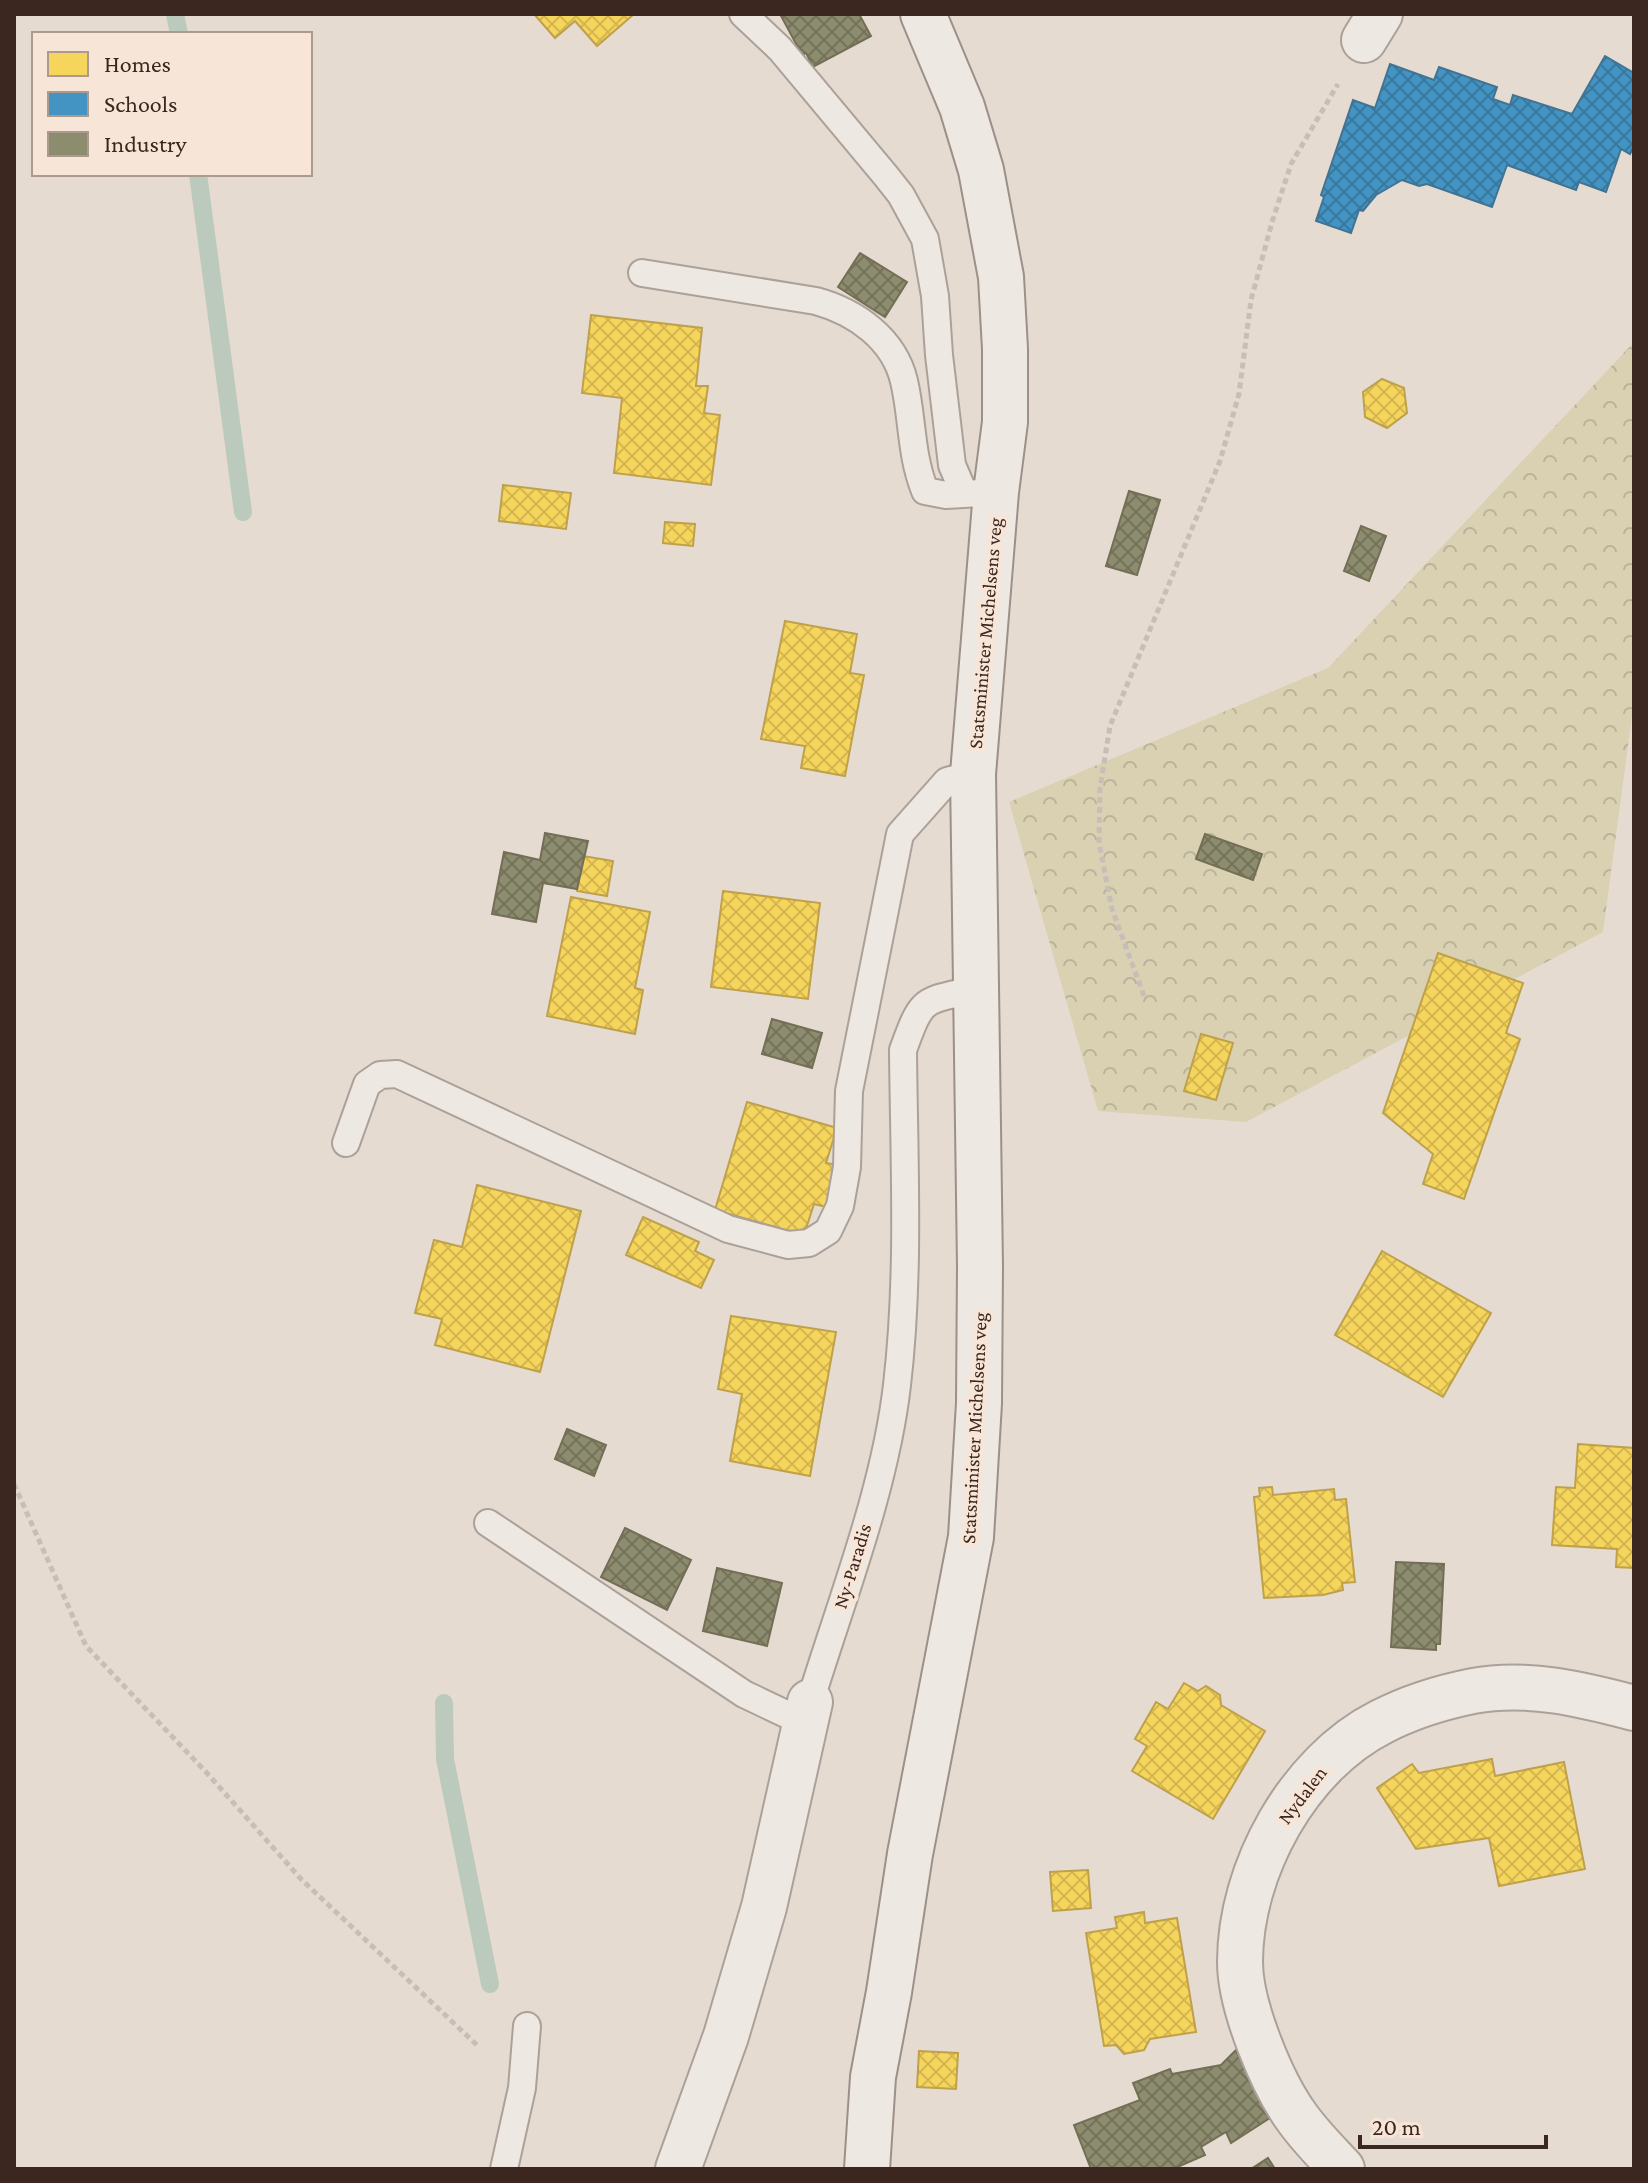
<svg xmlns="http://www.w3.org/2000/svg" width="1648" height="2183" font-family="'Crimson Pro',serif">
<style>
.forest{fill:url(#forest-crowns)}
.homes{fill:url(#homes-cross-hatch);stroke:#bea14a;stroke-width:2}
.schools{fill:url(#schools-cross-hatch);stroke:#417392;stroke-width:2}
.industry{fill:url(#industry-cross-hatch);stroke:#746e57;stroke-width:2}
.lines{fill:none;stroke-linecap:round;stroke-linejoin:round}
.stream{stroke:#bbcabd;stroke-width:18}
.lane-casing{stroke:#aca199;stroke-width:30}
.street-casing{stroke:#aca199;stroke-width:48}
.secondary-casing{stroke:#9c9088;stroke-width:48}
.path{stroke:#c7beb8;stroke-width:5;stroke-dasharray:6 4;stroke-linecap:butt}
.lane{stroke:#eee8e2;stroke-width:26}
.street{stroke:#eee8e2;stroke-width:44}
.secondary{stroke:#eee8e2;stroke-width:44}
.labels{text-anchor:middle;stroke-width:8;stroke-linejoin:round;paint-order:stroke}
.street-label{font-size:20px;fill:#3c2720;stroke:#f7e6d7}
</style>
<defs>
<pattern id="forest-crowns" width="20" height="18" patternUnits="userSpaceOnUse" patternTransform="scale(2)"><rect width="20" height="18" fill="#d9d1b2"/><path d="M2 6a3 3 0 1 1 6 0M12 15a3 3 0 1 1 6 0" fill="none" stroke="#bbb399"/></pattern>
<pattern id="homes-cross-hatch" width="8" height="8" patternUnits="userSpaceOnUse" patternTransform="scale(2)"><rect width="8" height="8" fill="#f6d55c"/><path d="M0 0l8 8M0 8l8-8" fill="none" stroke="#d4b750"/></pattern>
<pattern id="schools-cross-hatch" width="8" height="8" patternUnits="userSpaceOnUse" patternTransform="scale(2)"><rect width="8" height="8" fill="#4393c3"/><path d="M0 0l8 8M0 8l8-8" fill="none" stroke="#39789e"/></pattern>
<pattern id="industry-cross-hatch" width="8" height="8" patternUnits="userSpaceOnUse" patternTransform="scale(2)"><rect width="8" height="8" fill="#8c8c6e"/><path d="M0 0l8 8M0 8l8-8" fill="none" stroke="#74725a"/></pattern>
</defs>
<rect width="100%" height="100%" fill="#e6dbd0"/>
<!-- forest -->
<path class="forest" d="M1634 342V701L1603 932 1246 1122 1098 1111 1009 802 1328 668Z"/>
<!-- homes -->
<g class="homes">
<path d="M534 14H634L597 46 575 21 555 38Z"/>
<path d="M591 315 702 328 696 386H708L704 413 720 415 711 485 614 473 622 398 582 393Z"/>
<path d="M1382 379 1404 388 1407 413 1387 428 1365 417 1363 392Z"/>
<path d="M503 485 571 493 566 529 499 521Z"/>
<path d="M665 522 695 524 693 546 663 543Z"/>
<path d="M785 621 857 634 850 673 864 675 845 776 801 768 805 746 761 739Z"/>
<path d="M583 856 613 861 607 896 577 891Z"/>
<path d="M723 891 820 903 808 999 711 987Z"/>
<path d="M571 897 650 912 635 988 643 990 635 1034 547 1016Z"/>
<path d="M1438 953 1523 983 1506 1033 1520 1039 1464 1199 1423 1184 1433 1154 1383 1113Z"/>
<path d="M1201 1034 1233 1043 1216 1100 1184 1091Z"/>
<path d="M747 1102 837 1128 826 1163 838 1165 826 1207 814 1204 804 1235 715 1210Z"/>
<path d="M477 1185 581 1211 540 1372 435 1345 442 1319 415 1313 434 1240 462 1247Z"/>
<path d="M643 1217 699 1242 695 1251 714 1260 701 1288 626 1255Z"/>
<path d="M1382 1251 1491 1313 1443 1397 1335 1335Z"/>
<path d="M731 1316 836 1332 810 1476 730 1461 742 1394 718 1389Z"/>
<path d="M1578 1444 1634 1448V1568L1616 1567 1617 1549 1552 1545 1556 1487 1575 1488Z"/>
<path d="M1272 1487 1273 1495 1334 1489 1335 1500 1346 1499 1355 1582 1342 1583 1343 1590 1323 1595 1264 1598 1254 1497 1260 1496 1259 1488Z"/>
<path d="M1184 1683 1198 1691 1206 1686 1220 1695 1221 1705 1265 1731 1213 1819 1132 1771 1147 1746 1135 1739 1156 1702 1168 1709Z"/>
<path d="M1492 1759 1495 1776 1564 1762 1585 1869 1499 1886 1489 1838 1416 1849 1377 1788 1412 1764 1419 1773Z"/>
<path d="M1088 1870 1091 1908 1053 1911 1050 1872Z"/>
<path d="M1144 1912 1145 1923 1177 1918 1196 2032 1150 2039 1144 2050 1124 2054 1116 2045 1104 2046 1086 1933 1117 1928 1115 1917Z"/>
<path d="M919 2051 958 2053 956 2089 917 2087Z"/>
</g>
<!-- schools -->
<path class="schools" d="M1605 56 1634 73V146L1630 154 1621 149 1606 192 1579 182 1576 190 1507 165 1492 207 1427 184 1419 186 1402 180 1376 195 1363 211 1359 210 1351 233 1316 221 1324 197 1321 195 1353 100 1375 108 1390 64 1434 80 1439 67 1497 87 1493 99 1510 105 1513 95 1572 114Z"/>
<!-- industry -->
<g class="industry">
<path d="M780 14H859L871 36 813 67 806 53 802 55Z"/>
<path d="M860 253 907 282 885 317 838 287Z"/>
<path d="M1129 491 1160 500 1137 575 1106 566Z"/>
<path d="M1361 526 1386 536 1369 581 1344 571Z"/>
<path d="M545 833 588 841 577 889 543 883 536 922 492 914 504 852 540 860Z"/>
<path d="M1205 834 1262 854 1253 880 1196 859Z"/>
<path d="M772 1019 822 1033 812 1068 762 1054Z"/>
<path d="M567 1429 606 1445 594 1476 555 1459Z"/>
<path d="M625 1528 691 1560 667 1610 601 1577Z"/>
<path d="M1396 1562 1444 1564 1440 1644H1436V1650L1391 1647Z"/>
<path d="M717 1568 782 1583 767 1646 703 1631Z"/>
<path d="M1236 2050 1270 2118 1231 2143 1226 2132 1201 2147 1205 2155 1173 2169H1091L1074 2125 1140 2100 1133 2083 1170 2069 1172 2074 1221 2065Z"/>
<path d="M1268 2158 1275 2169H1251Z"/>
</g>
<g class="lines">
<!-- stream -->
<g class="stream">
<path d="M175 14 179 34"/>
<path d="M198 174 243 512"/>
<path d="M444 1703 445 1759 490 1984"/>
</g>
<!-- lane casing -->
<g class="lane-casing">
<g id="lane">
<path d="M743 14 780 49 886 176 901 195 925 239 935 296 939 355 952 465 964 493"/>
<path d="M642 273 816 301C856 312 894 339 904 381 913 419 910 453 925 491L946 495 981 493"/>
<path d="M346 1143 367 1084 380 1075 397 1074 728 1229 788 1245 809 1243 828 1231 840 1206 847 1167 849 1091 900 834 947 781 973 774"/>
<path d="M488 1523 744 1694 805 1723"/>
<path d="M810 1702C841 1601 885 1490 897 1385 910 1275 904 1161 903 1050 923 995 922 1002 977 989"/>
<path d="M504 2169 522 2088 527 2026"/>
</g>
</g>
<!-- street casing -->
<g class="street-casing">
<g id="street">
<path d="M1364 40 1380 14"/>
<path d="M678 2169 726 2036 764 1907 810 1702"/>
<path d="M1342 2169C1327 2153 1311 2137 1298 2119 1272 2084 1240 2006 1240 1962 1240 1870 1298 1764 1381 1722 1408 1708 1443 1697 1473 1691 1528 1681 1581 1694 1634 1708"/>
</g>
</g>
<!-- secondary casing -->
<g class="secondary-casing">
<path id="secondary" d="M867 2169 873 2077 889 1992 910 1854 971 1537 979 1403 980 1267 973 774 996 492 1005 422V349L1001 277 981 170 962 107 923 14"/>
</g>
<!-- path -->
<g class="path">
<path d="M1144 996 1112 909 1099 843 1100 788 1110 726 1220 461 1239 394 1251 300 1272 222 1291 164 1338 84"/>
<path d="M14 1484 86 1646 206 1772 301 1879 479 2047"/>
</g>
<!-- lane -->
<use href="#lane" class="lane"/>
<!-- street -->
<use href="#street" class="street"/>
<!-- secondary -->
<use href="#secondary" class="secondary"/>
</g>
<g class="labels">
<!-- street labels -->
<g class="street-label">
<text transform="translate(985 633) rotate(-85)" y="7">Statsminister Michelsens veg</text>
<text transform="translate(974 1428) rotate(-87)" y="7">Statsminister Michelsens veg</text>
<text transform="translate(852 1566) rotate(-73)" y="7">Ny-Paradis</text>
<text transform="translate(1302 1795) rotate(-53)" y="7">Nydalen</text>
</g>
</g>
<!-- border -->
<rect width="1648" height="2183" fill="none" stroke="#3c2720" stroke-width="32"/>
<!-- legend -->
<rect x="32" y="32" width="280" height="144" fill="#f7e6d7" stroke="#ac9a8e" stroke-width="2"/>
<rect x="48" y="52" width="40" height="24" fill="#f6d55c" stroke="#ac9a8e" stroke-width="2"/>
<text x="104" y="72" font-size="24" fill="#3c2720">Homes</text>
<rect x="48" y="92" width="40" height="24" fill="#4393c3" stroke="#ac9a8e" stroke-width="2"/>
<text x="104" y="112" font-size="24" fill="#3c2720">Schools</text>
<rect x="48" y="132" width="40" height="24" fill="#8c8c6e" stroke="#ac9a8e" stroke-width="2"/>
<text x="104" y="152" font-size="24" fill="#3c2720">Industry</text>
<!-- scale -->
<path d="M1360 2135v12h186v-12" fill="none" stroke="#3c2720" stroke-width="4"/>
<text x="1372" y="2135" font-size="24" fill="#3c2720" stroke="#f7e6d7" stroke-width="6" paint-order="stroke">20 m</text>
</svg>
